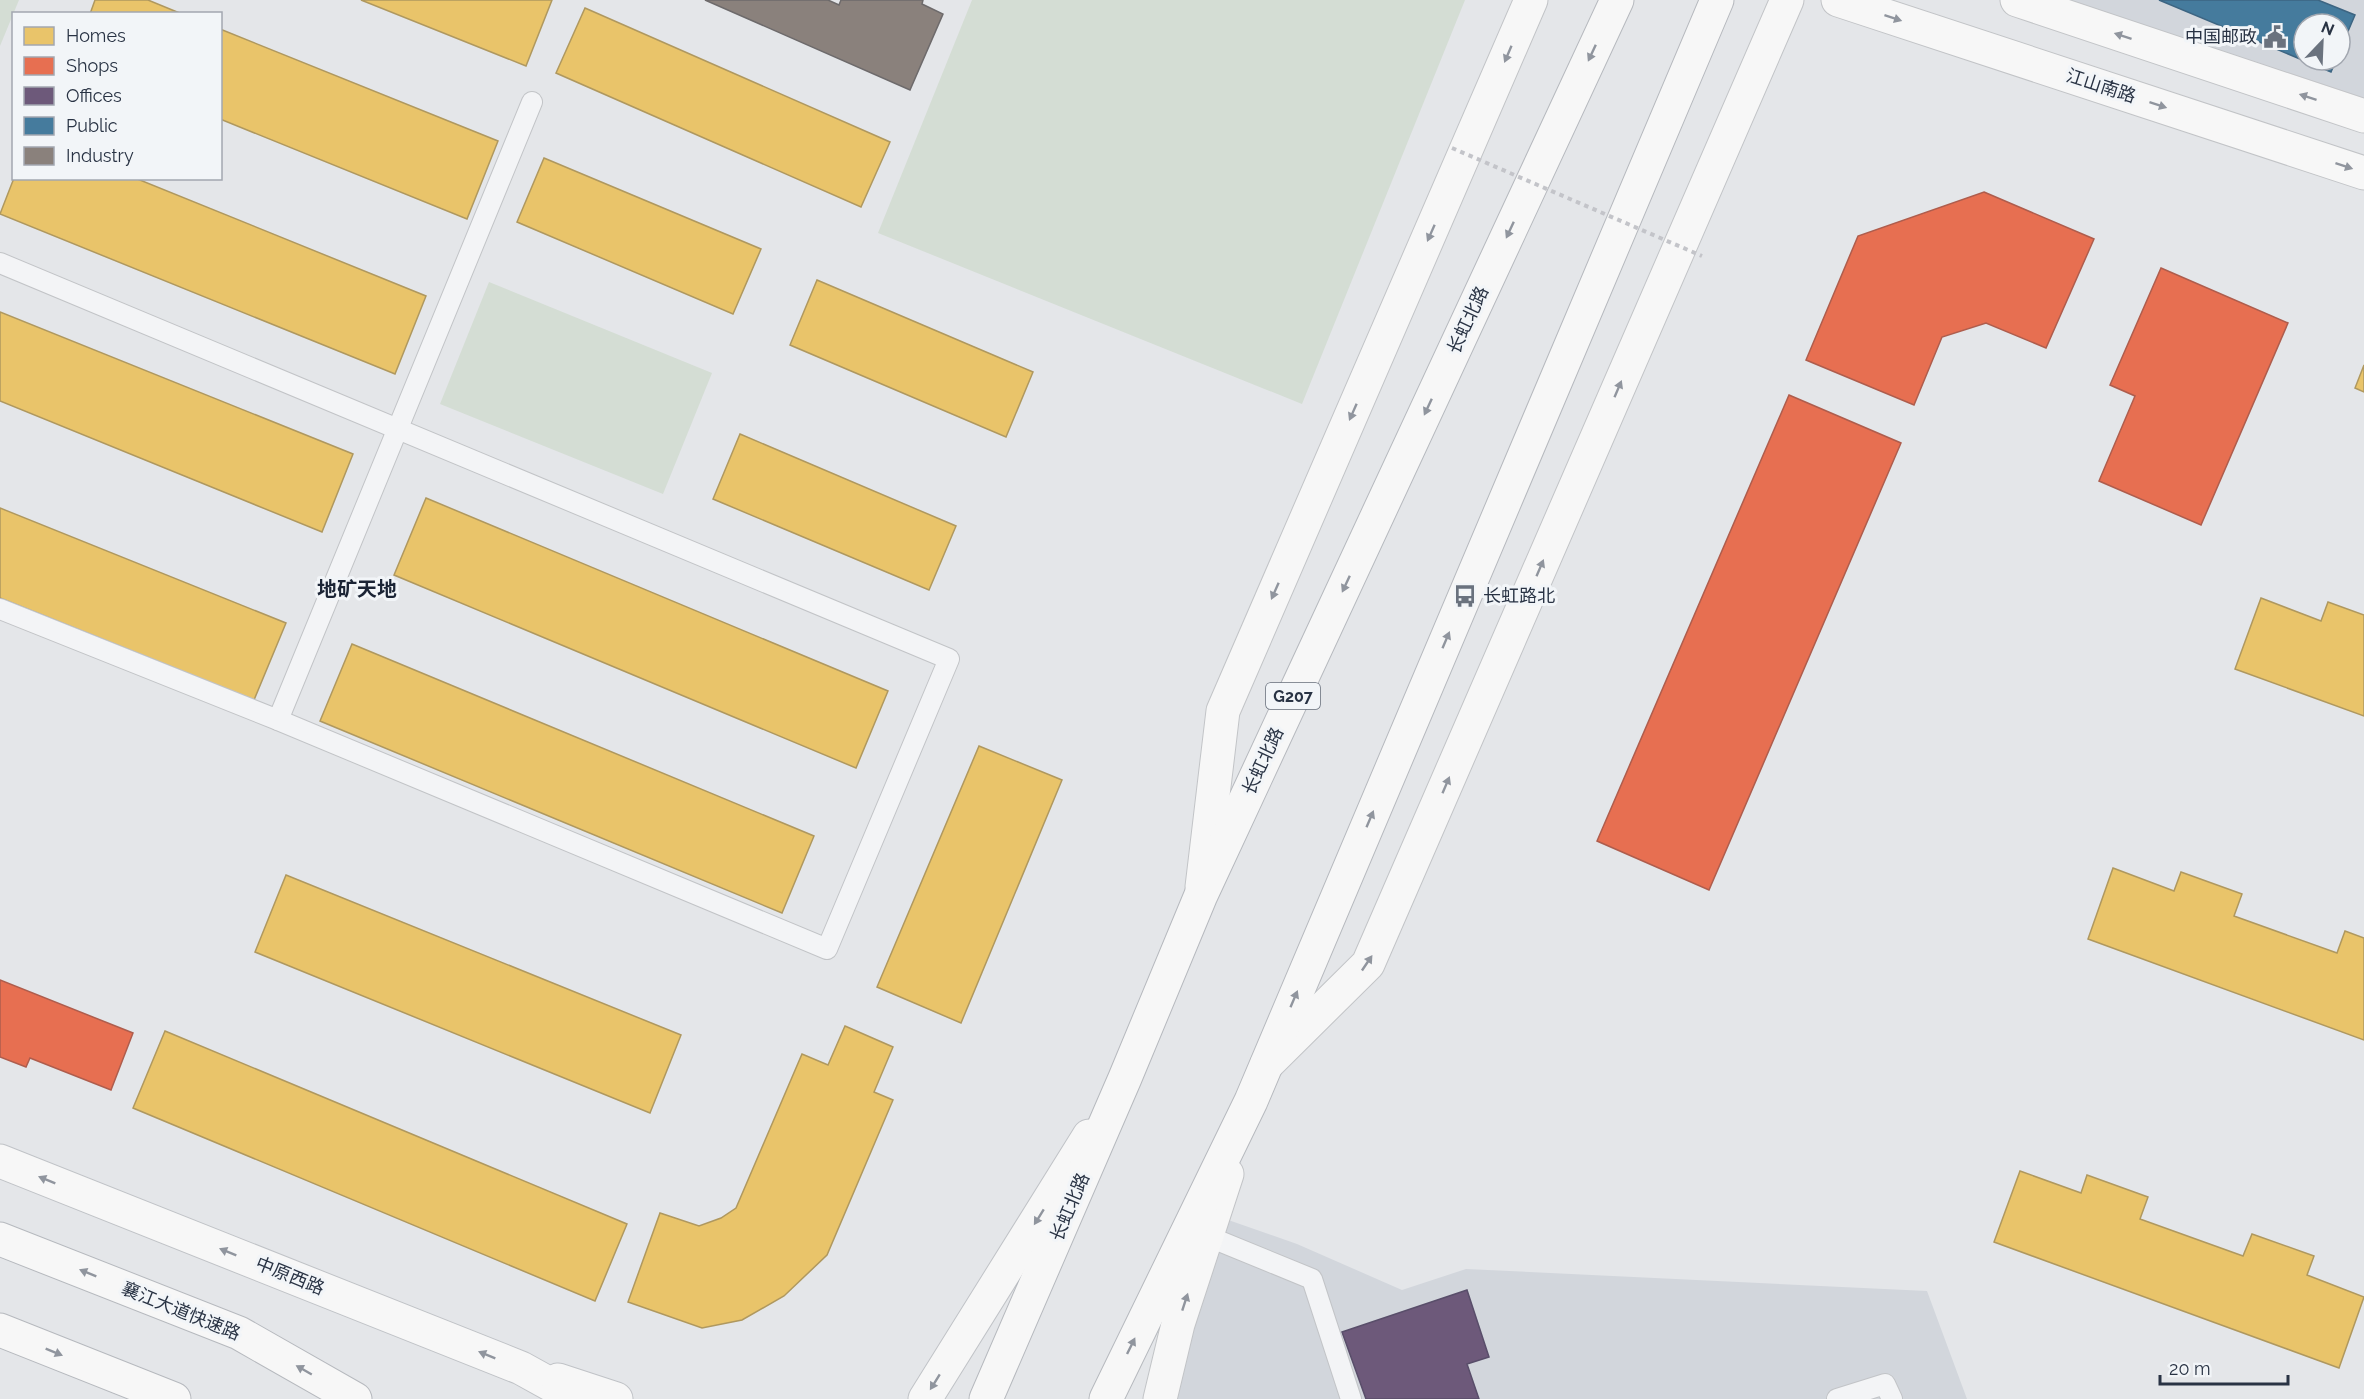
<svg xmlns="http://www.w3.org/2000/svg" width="2364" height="1399" font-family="Raleway,'Noto Sans SC',sans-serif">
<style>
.built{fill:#d2d6dc;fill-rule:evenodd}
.green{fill:#d4ddd4}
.homes{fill:#e9c46a;stroke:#af985f;stroke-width:1.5}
.shops{fill:#e76f51;stroke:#ae5d4d;stroke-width:1.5}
.offices{fill:#6d597a;stroke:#594e6a;stroke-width:1.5}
.public{fill:#457b9d;stroke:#3d6582;stroke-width:1.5}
.industry{fill:#8a817c;stroke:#6d6a6b;stroke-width:1.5}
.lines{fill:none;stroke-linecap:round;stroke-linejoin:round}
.lane-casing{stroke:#c2c4c7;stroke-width:22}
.secondary-casing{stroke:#c2c4c7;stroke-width:35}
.primary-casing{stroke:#c0c3c7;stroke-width:35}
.highway-casing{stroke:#b6b9be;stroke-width:35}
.lane{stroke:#f3f4f6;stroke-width:20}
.secondary{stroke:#f7f7f7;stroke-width:33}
.primary{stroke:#f7f7f7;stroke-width:33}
.highway{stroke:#f7f7f7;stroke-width:33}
.path-bridge{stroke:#c3c4c9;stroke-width:4;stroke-dasharray:4.5 4.5;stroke-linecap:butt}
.oneway{fill:#90959e}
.labels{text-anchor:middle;stroke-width:6;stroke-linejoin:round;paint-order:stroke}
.shield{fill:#f2f5f8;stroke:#656d7a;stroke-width:1.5}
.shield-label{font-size:16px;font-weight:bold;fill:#293344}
.poi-label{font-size:18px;fill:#293344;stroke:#f2f5f8;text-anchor:end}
.street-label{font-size:18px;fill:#293344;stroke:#f2f5f8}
.neighbourhood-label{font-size:20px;font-weight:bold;fill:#1b2435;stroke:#f2f5f8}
</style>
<rect width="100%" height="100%" fill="#e4e6e9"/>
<!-- built -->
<g class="built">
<path d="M2028 0H2364V110ZM2304 24H2340V60H2304Z"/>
<path d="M1214 1215 1297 1244 1402 1290 1466 1269 1927 1291 1967 1399H1160Z"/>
</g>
<!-- green -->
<g class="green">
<path d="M0 0H19L0 46Z"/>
<path d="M972 0H1465L1302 404 878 233Z"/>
<path d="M489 282 712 373 663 494 440 404Z"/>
</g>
<!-- homes -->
<g class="homes">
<path d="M95 0H148L182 14H90Z"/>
<path d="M361 0H552L526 66Z"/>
<path d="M585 8 890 142 861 207 556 73Z"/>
<path d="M220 29 498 141 467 219 220 119Z"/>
<path d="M544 158 761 249 733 314 517 222Z"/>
<path d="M14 178H135L426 296 395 374 0 214Z"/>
<path d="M817 280 1033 372 1006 437 790 345Z"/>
<path d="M0 312 353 454 322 532 0 401Z"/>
<path d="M2364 365V392L2355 388Z"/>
<path d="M740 434 956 526 929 590 713 499Z"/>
<path d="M426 498 888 691 856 768 394 575Z"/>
<path d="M0 508 286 623 254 700 0 598Z"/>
<path d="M2261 598 2321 621 2328 602 2364 615V716L2235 669Z"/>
<path d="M352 644 814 836 782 913 320 721Z"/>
<path d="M979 746 1062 780 961 1023 877 987Z"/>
<path d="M2113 868 2174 891 2181 872 2242 894 2234 916 2337 953 2345 931 2364 938V1040L2088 939Z"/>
<path d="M286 875 681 1035 650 1113 255 952Z"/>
<path d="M845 1026 893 1047 874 1092 893 1100 827 1255 784 1296 742 1320 702 1328 628 1302 660 1213 699 1226 721 1218 736 1208 802 1054 828 1065Z"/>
<path d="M165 1031 627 1224 595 1301 133 1108Z"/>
<path d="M2020 1171 2081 1193 2087 1175 2148 1197 2140 1219 2243 1256 2252 1234 2314 1256 2307 1275 2364 1297 2339 1368 1994 1242Z"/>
</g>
<!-- shops -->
<g class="shops">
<path d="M1984 192 2094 239 2046 348 1986 323 1942 337 1914 405 1806 360 1858 236Z"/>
<path d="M2161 268 2288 323 2201 525 2099 481 2135 396 2110 385Z"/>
<path d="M1789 395 1901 443 1709 890 1597 841Z"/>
<path d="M0 980 133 1033 111 1090 30 1058 26 1067 0 1057Z"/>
</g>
<!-- offices -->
<path class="offices" d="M1467 1290 1489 1357 1467 1364 1479 1399H1366L1342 1332Z"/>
<!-- public -->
<path class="public" d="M2159 0H2318L2355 15 2340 50V24H2304V60H2336L2331 72Z"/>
<!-- industry -->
<path class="industry" d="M705 0H828L839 5 841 0H923L922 4 943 14 910 90Z"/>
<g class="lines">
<!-- lane casing -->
<g class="lane-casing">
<g id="lane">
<path d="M0 263 949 659 827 949 278 720"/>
<path d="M0 609 278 720 532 102"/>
<path d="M1207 1236 1312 1279 1351 1399"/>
<path d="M1837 1399 1885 1384 1892 1399"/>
</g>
</g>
<!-- secondary casing -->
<g class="secondary-casing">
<g id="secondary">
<path d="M1838 0 2364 173"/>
<path d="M2017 0 2364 116"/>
<path d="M1202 887 1223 711 1531 0"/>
<path d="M1267 1064 1368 964 1787 0"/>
<path d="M1160 1399 1178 1324 1227 1174"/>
</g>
</g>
<!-- primary casing -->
<g class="primary-casing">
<g id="primary">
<path d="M0 1161 521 1368 577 1399"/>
<path d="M558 1380 616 1399"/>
<path d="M925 1399 1089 1136"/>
</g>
</g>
<!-- highway casing -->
<g class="highway-casing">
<g id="highway">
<path d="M0 1239 239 1333 355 1399"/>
<path d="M0 1330 174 1399"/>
<path d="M986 1399 1125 1078 1201 895 1617 0"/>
<path d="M1106 1399 1251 1101 1717 0"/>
</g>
</g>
<!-- lane -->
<use href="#lane" class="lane"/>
<!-- secondary -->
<use href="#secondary" class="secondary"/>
<!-- primary -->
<use href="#primary" class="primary"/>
<!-- highway -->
<use href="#highway" class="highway"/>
<!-- path-bridge -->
<path class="path-bridge" d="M1452 148 1702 256"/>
</g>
<!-- one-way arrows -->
<defs><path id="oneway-solid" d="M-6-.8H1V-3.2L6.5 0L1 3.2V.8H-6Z" transform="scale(1.5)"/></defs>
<g class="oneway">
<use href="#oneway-solid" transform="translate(1893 18) rotate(18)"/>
<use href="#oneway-solid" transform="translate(2123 36) rotate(-162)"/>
<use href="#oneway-solid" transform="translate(1592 53) rotate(115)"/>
<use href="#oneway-solid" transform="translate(1508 54) rotate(113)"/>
<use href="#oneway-solid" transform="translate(2308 97) rotate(-162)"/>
<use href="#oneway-solid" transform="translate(2158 105) rotate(18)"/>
<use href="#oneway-solid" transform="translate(2344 166) rotate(18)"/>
<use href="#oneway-solid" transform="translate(1510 230) rotate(115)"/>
<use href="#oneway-solid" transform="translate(1431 233) rotate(114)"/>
<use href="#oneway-solid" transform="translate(1618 389) rotate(-67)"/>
<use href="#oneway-solid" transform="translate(1428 407) rotate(115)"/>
<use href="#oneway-solid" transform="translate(1353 412) rotate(114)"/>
<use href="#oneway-solid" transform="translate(1540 568) rotate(-67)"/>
<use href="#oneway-solid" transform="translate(1346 584) rotate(115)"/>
<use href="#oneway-solid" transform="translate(1275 591) rotate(114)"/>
<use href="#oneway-solid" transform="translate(1446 640) rotate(-67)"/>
<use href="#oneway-solid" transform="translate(1446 785) rotate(-67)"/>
<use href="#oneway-solid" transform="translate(1370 819) rotate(-67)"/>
<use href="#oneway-solid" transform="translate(1367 963) rotate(-56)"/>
<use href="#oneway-solid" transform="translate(1294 999) rotate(-67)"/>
<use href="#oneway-solid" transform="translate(47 1180) rotate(-158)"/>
<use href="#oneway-solid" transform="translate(1039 1217) rotate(122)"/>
<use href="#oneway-solid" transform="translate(228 1252) rotate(-158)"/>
<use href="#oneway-solid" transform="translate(88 1273) rotate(-158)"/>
<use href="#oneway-solid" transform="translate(1185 1302) rotate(-72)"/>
<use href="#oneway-solid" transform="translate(1131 1346) rotate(-64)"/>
<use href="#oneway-solid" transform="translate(54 1352) rotate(22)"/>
<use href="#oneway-solid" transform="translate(487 1355) rotate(-158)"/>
<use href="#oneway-solid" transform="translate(304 1370) rotate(-150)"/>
<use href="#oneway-solid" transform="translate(935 1382) rotate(122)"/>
</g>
<!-- icons -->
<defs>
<g id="civic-bare" transform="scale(1.8)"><path d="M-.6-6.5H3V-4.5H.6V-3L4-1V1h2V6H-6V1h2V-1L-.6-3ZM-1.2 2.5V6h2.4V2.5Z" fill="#6a727e" stroke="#f2f5f8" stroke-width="2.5" paint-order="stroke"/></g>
<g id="bus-bare" transform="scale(1.8)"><path d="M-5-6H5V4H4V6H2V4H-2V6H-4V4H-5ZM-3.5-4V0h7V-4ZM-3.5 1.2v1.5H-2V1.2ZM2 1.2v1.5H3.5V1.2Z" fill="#6a727e" stroke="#f2f5f8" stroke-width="2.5" paint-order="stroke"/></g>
</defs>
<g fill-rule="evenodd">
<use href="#civic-bare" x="2275" y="37"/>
<use href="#bus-bare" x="1465" y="596"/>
</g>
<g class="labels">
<!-- shield labels -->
<rect class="shield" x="1266" y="683" width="54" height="26" rx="4.5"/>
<g class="shield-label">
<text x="1293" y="702">G207</text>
</g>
<!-- poi labels -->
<g class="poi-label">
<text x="2257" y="43">中国邮政</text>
<text x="1483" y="602" text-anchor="start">长虹路北</text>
</g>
<!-- street labels -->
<g class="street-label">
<text transform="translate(2101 86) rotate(18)" y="6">江山南路</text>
<text transform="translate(1468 320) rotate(-65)" y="6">长虹北路</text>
<text transform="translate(1263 761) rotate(-65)" y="6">长虹北路</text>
<text transform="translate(1070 1207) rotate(-67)" y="6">长虹北路</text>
<text transform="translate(290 1276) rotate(22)" y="6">中原西路</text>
<text transform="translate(181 1311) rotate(22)" y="6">襄江大道快速路</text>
</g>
<!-- neighbourhood labels -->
<g class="neighbourhood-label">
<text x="357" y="596">地矿天地</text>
</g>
</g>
<!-- legend -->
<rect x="12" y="12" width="210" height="168" fill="#f2f5f8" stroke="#a2a7b0" stroke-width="1.5"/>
<rect x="24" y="27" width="30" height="18" fill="#e9c46a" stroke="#a2a7b0" stroke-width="1.5"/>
<text x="66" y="42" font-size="18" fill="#293344">Homes</text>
<rect x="24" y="57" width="30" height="18" fill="#e76f51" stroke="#a2a7b0" stroke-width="1.5"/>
<text x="66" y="72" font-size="18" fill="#293344">Shops</text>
<rect x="24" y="87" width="30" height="18" fill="#6d597a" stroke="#a2a7b0" stroke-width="1.5"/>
<text x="66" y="102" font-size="18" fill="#293344">Offices</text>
<rect x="24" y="117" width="30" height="18" fill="#457b9d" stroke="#a2a7b0" stroke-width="1.5"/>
<text x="66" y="132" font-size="18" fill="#293344">Public</text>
<rect x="24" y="147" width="30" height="18" fill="#8a817c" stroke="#a2a7b0" stroke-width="1.5"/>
<text x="66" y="162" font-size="18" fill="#293344">Industry</text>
<!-- north arrow -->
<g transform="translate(2322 42) rotate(23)"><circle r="28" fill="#f2f5f8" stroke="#a2a7b0" stroke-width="1.5"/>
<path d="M0-4.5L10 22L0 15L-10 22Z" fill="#6a727e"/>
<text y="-9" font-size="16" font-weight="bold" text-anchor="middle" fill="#293344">N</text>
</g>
<!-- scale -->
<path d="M2160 1375v9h128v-9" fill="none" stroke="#293344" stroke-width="3"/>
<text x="2169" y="1375" font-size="18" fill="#293344" stroke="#f2f5f8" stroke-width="4.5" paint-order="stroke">20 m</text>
</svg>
